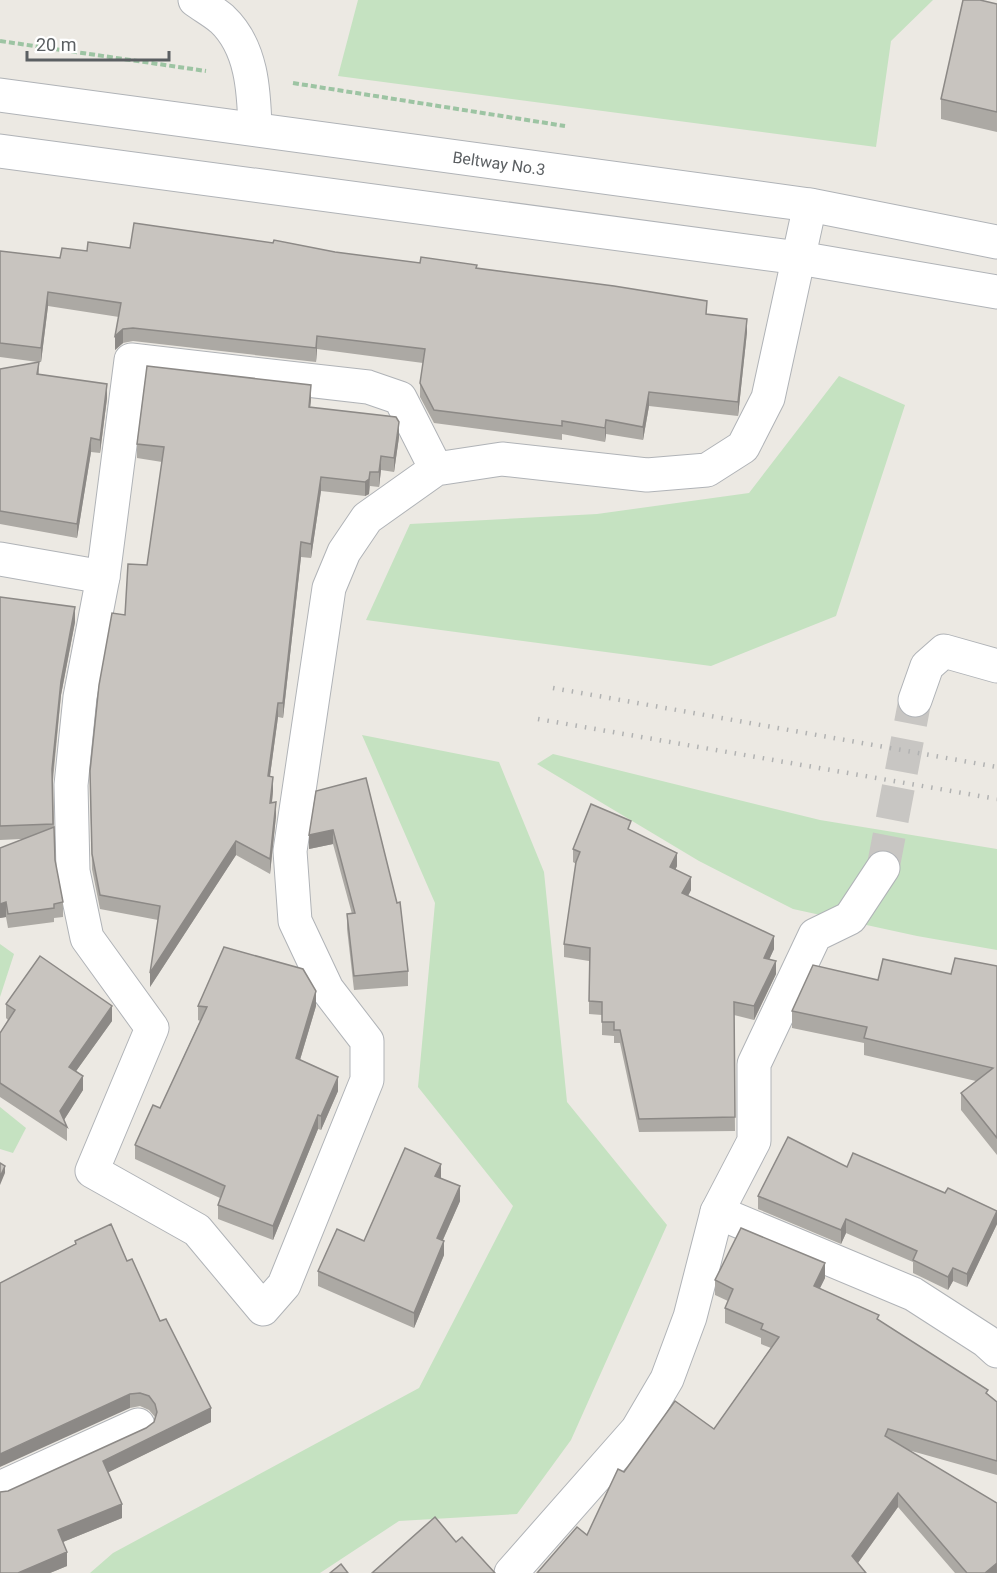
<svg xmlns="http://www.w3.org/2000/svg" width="997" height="1573" font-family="Roboto,sans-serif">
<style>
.green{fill:#c5e2c1}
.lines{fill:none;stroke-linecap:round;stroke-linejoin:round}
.minor-tunnel{stroke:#c8c6c3;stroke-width:33;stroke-dasharray:33 16;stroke-linecap:butt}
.minor-casing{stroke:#b0b3b7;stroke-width:35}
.path{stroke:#9dc4a3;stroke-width:4;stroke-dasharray:6 3;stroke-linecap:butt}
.minor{stroke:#fff;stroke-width:33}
.rail{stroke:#b1b2b2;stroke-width:4.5;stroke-dasharray:1.5 8;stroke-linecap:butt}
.wall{fill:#aca9a4}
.shaded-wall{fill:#8c8986}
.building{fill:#c8c4bf;stroke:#8c8986;stroke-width:1.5}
.labels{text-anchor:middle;stroke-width:5;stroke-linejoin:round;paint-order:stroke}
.street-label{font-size:16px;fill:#5b5f62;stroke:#fff}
</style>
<rect width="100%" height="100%" fill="#ece9e3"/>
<!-- green -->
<g class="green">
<path d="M358 0H933L891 41 876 147 338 76Z"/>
<path d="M839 376 905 405 836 616 711 666 366 620 410 524 597 514 749 493Z"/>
<path d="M362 735 499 762 544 872 567 1102 667 1225 571 1440 517 1514 399 1521 320 1573H90L113 1553 419 1388 513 1206 418 1087 435 903Z"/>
<path d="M553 754 820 820 997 849V950L917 936 793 909 699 861 537 764Z"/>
<path d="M0 944 14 954 0 997Z"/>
<path d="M0 1107 26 1128 13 1153 0 1149Z"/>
</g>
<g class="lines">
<!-- minor-tunnel -->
<path class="minor-tunnel" d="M883 868 915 700"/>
<!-- minor casing -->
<g class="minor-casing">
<g id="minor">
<path d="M195 0C203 6 214 12 222 19 252 47 254 91 255 129"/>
<path d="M0 95 810 205 997 242"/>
<path d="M0 151 799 258 997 292"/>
<path d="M436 469 400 398 368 387 131 360 103 577 80 697 71 785 73 871 87 938 152 1028 92 1171 197 1230 263 1309 284 1285 367 1080V1041L327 989 295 921 290 851 329 588 344 552 367 518 436 469 502 459 647 475 707 470 743 447 768 398 810 205"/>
<path d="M0 559 103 577"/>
<path d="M915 700 927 666 944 651 997 666"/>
<path d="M717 1212 913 1294 986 1341 997 1351"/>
<path d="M0 1488 138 1425"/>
<path d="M511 1573 637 1430 667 1379 690 1317 717 1212 754 1141V1064L815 935 850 918 883 868"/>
</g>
</g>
<!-- path -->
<g class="path">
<path d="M0 41 206 71"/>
<path d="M293 83 565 126"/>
</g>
<!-- minor -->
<use href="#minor" class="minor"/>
<!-- rail -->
<g class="rail">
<path d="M553 688 997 767"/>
<path d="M538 719 997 799"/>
</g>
</g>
<!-- wall -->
<g class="wall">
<path d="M997 4V132L941 119V99Z"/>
<path d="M130 248 335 252 420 263 477 268 707 314 747 332 738 416 649 406 643 440 606 434 605 442 562 434V440L434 423 420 397V383L423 363 317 349 316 362 133 341 123 343 115 350 119 317 48 306 41 362H39V375L107 398 100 453 91 452 77 538 0 524V369L38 362 0 357V251L60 258 87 251Z"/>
<path d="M311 399 310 407 399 437 394 472 381 470 379 487 370 486 369 494 365 496 321 491 311 558 301 557 283 718 278 717 270 776 273 791 272 803 276 816 270 874 236 855 150 987 158 920 100 909 92 869 90 786 125 615 147 565 162 462 137 458V444Z"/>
<path d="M0 597 75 622 61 695 53 781 55 860 63 902V917L54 918V922L8 928 6 917 0 918 21 839 0 840Z"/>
<path d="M316 791 408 971V986L354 990 347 929V914H352L333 844 309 849Z"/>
<path d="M631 831 677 866 675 870 691 890 688 896 774 949 769 959 776 974 754 1020 734 1015 735 1131 639 1132 620 1043H614V1036L602 1035V1015L589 1014V961L564 957V944L576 864 573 862V849Z"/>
<path d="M997 966V1155L961 1110V1093L976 1081 864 1055V1043L792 1028V1011L878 980 951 974Z"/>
<path d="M6 1004 112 1021 76 1071 83 1090 64 1120 67 1127V1141L0 1097V1033L8 1020 6 1018Z"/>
<path d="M198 1006H316L300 1060 338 1091 321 1130 318 1129 273 1240 218 1219V1205L220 1198 135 1159V1145L160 1108 200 1021 198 1020Z"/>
<path d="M847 1167 997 1224 967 1287 953 1281 948 1290 913 1273V1262L846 1233 841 1244 758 1209V1196Z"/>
<path d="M441 1178 460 1201 443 1240 444 1255 414 1328 318 1286V1271L364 1241Z"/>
<path d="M75 1241 127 1261 160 1321 211 1422 108 1472 122 1518 63 1542 67 1566 50 1573H0L8 1491 146 1428 154 1422 155 1417 149 1410 140 1406 130 1408 75 1245Z"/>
<path d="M825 1278 820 1288 879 1320 988 1394 997 1402V1475L908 1450 997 1573H955L898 1507 858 1563 587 1535 624 1472 714 1429 771 1348 761 1344V1338L725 1323V1308L728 1301 715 1295V1280Z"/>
</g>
<!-- shaded-wall -->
<g class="shaded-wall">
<path d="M48 292V306L41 362V348Z"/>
<path d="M747 319V332L738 416V402Z"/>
<path d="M123 329V343L115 350V336Z"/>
<path d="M317 336V349L316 362V348Z"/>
<path d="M107 384V398L100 453V440Z"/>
<path d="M311 385V399L309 421V407Z"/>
<path d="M649 392V406L643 440V427Z"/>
<path d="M606 420V434L605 442V428Z"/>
<path d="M399 422V437L394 472V458Z"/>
<path d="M91 438V452L77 538V524Z"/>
<path d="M381 456V470L379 487V472Z"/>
<path d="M370 472 369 494 365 496V482Z"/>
<path d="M321 477V491L311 558V544Z"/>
<path d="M301 542V557L283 718V703Z"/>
<path d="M75 607V622L61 695 52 783V769L61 681Z"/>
<path d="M278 703V717L268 790V776Z"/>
<path d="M273 777V791L270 818V803Z"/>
<path d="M276 802V816L270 874V859Z"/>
<path d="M333 830V844L309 849V835Z"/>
<path d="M236 841V855L150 987V973Z"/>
<path d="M677 853V866L670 881V867Z"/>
<path d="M691 877V890L682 907V893Z"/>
<path d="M6 902V917L0 918V904Z"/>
<path d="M774 936V949L764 971V958Z"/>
<path d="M776 961V974L754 1020V1006Z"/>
<path d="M316 991V1006L296 1073V1058Z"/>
<path d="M112 1006V1021L69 1081V1067Z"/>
<path d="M83 1076V1090L62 1123 60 1111Z"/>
<path d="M338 1077V1091L321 1130V1116Z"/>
<path d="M318 1115V1129L273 1240V1226Z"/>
<path d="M441 1164V1179L435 1176Z"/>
<path d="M5 1166V1173L0 1185V1177Z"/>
<path d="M460 1186V1201L437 1253V1238Z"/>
<path d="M997 1211V1224L967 1287V1274Z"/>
<path d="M846 1219V1233L841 1244V1230Z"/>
<path d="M444 1241V1255L414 1328V1313Z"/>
<path d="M825 1263V1278L814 1300V1286Z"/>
<path d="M953 1268V1281L948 1290V1277Z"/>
<path d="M130 1394V1408L0 1467V1454Z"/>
<path d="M211 1408V1422L103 1475V1461Z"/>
<path d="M898 1493V1507L852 1571V1556Z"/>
<path d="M122 1504V1518L58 1544V1530Z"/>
<path d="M67 1552V1566L50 1573H18Z"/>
<path d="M997 1563V1573H985Z"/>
</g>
<!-- building -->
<g class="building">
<path d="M963 0H980L997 4V112L941 99Z"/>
<path d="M134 223 273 243 274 240 335 252 420 263 421 257 477 265 476 268 614 286 707 301 706 314 747 319 738 402 649 392 643 427 606 420 605 428 562 421V426L434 410 420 383 425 349 317 336 316 348 133 328 123 329 115 336 121 303 48 292 41 348 0 343V251L60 258 62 248 87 251 88 242 130 248Z"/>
<path d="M39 362 37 374 107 384 100 440 91 438 77 524 0 511V369Z"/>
<path d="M147 366 311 385 309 407 396 417 399 422 394 458 381 456 379 472H370L369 479 365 482 321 477 311 544 301 542 283 703H278L268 776 273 777 270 803 276 802 270 859 236 841 150 973 160 906 100 895 92 854 90 771 99 685 112 613 125 615 128 564 147 565 164 447 137 444Z"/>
<path d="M0 597 75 607 61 681 52 769 53 824 0 826Z"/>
<path d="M366 778 397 903 400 902 408 971 354 976 347 914 355 913 333 830 309 835 316 791Z"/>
<path d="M591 804 631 821 628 829 677 853 670 867 691 877 682 893 774 936 764 958 776 961 754 1006 734 1002 735 1117 639 1119 620 1030H614V1022H602V1002L589 1001 590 948 564 944 576 862 580 852 573 849Z"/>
<path d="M54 827 55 860 63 902 54 904V908L8 914 6 902 0 904V848Z"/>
<path d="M224 947 303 969 316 991 296 1058 338 1077 321 1116 318 1115 273 1226 218 1205 225 1186 135 1145 153 1105 160 1108 207 1007 198 1006Z"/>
<path d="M40 956 112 1006 69 1067 83 1076 60 1111 67 1127 0 1083V1033L15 1010 6 1004Z"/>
<path d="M955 958 997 966V1138L961 1093 993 1068 864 1038 867 1027 792 1011 813 965 878 980 883 959 951 974Z"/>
<path d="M788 1137 847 1167 853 1153 945 1193 948 1188 997 1211 967 1274 953 1268 948 1277 913 1260 917 1251 846 1219 841 1230 758 1196Z"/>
<path d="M405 1148 441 1164 435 1176 460 1186 437 1238 444 1241 414 1313 318 1271 337 1229 364 1241Z"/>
<path d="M0 1163 5 1166 0 1177Z"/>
<path d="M111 1224 127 1261 132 1259 160 1321 166 1319 211 1408 103 1461 122 1504 58 1530 67 1552 18 1573H0V1492L8 1491 146 1428 154 1422 157 1412 155 1404 149 1396 140 1393 130 1394 0 1454V1283L76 1244 75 1241Z"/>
<path d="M741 1228 825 1263 814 1286 879 1315 877 1319 988 1390 986 1393 997 1402V1461L888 1429 885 1436 997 1503V1563L985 1573H967L898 1493 852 1556 866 1573H537L577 1527 587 1535 618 1469 624 1472 675 1401 714 1429 779 1337 761 1329 763 1324 725 1308 733 1289 715 1280Z"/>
<path d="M435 1517 456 1542 462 1537 495 1573H372Z"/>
<path d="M341 1564 348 1573H330Z"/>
</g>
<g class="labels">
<!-- street labels -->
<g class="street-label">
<text transform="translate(499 163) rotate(8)" y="6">Beltway No.3</text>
</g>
</g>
<!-- scale -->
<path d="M27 51v9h142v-9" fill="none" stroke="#5b5f62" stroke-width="3"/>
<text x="36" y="51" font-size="18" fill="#5b5f62" stroke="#ffffff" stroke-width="4.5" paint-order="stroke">20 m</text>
</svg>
